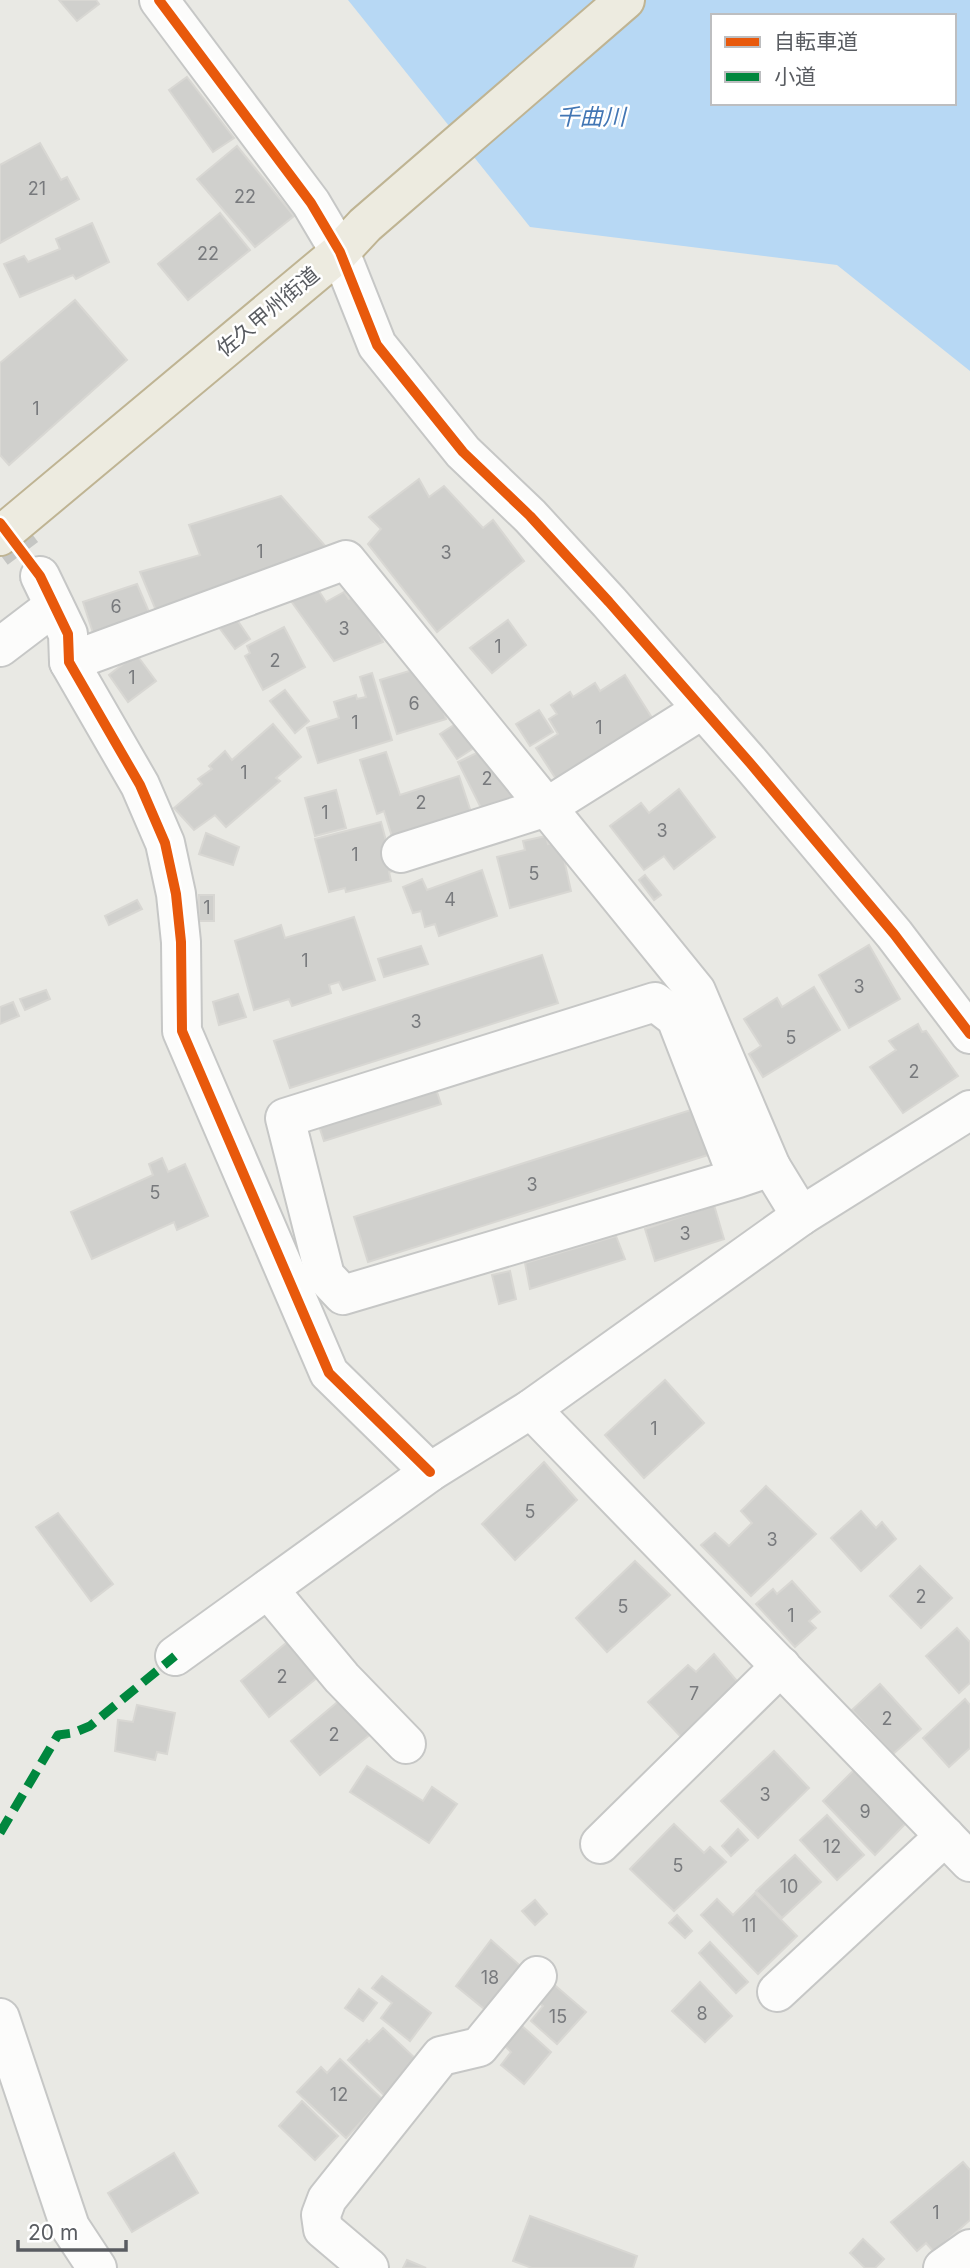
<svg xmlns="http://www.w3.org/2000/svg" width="970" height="2268" font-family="Inter,'Noto Sans JP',sans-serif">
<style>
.water{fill:#b7d8f4;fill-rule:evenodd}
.building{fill:#d0d0cd;stroke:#d8d7d3;stroke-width:2}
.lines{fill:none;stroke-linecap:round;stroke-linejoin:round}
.minor-tunnel{stroke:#c5c6c3;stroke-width:38;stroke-dasharray:38 19;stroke-linecap:butt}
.minor-casing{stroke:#c6c7c6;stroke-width:42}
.highway-casing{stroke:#bfb493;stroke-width:42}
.minor{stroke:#fcfcfb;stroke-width:38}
.highway{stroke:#edebe0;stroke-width:38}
.quiet{stroke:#00873e;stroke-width:9;stroke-dasharray:18 9;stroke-linecap:butt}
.cycleway-casing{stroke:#fff;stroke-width:15}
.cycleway{stroke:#e8590c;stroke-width:10}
.labels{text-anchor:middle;stroke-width:5;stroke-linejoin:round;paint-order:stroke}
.number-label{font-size:18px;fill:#787a7d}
.street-label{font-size:21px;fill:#595c61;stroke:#fff}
.water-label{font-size:23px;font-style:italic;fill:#4276b4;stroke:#fff}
</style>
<rect width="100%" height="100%" fill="#e9e9e4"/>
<!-- water -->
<path class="water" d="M348 0H970V371L837 265 530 227ZM713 16H954V103H713Z"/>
<!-- building -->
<g class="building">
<path d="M59 0H96L99 4 77 21Z"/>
<path d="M187 77 234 138 213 152 169 90Z"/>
<path d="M40 143 61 180 67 177 79 199 0 243V165Z"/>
<path d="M237 146 294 216 255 247 197 179Z"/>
<path d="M220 213 250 250 188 300 158 264Z"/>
<path d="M92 223 109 262 76 279 73 275 20 297 4 264 24 256 28 262 60 249 56 239Z"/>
<path d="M75 300 127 360 9 465 0 455V363Z"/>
<path d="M419 479 429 497 444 486 483 528 493 520 524 561 437 632 368 544 381 529 369 517Z"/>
<path d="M281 496 328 549 157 613 140 572 200 555 189 525Z"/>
<path d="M313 582 326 602 344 592 349 599 361 592 383 642 334 661 286 594Z"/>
<path d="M137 584 149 612 93 633 83 602Z"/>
<path d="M231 611 250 639 235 649 215 622Z"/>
<path d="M508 620 526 645 492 673 470 648Z"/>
<path d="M284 627 305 667 263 690 245 656 250 653 247 646Z"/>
<path d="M136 654 156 681 128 702 109 675Z"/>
<path d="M419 668 425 688 436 685 446 719 397 734 380 680Z"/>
<path d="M372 673 392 740 318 763 307 728 339 718 334 702 356 695 357 699 366 697 360 677Z"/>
<path d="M625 675 654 721 558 782 536 748 558 734 549 719 557 714 551 705 570 692 573 697 595 683 600 691Z"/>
<path d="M285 690 309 721 295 733 270 701Z"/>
<path d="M539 710 553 732 530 746 516 724Z"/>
<path d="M463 719 480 744 457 759 440 734Z"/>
<path d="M273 724 301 757 276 778 280 781 226 827 215 815 194 830 174 808 202 784 198 779 212 769 209 766 225 751 232 760Z"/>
<path d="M491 746 515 796 483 812 458 762Z"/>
<path d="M386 752 400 795 459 776 473 818 394 843 384 811 377 814 360 760Z"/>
<path d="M679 789 715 837 674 869 664 856 644 870 610 826 641 803 649 813Z"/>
<path d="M336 790 346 828 315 836 305 798Z"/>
<path d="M381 822 394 871 389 872 391 881 346 892 345 888 329 892 315 839Z"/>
<path d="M206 833 239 847 233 865 199 854Z"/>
<path d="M546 836 548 844 560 841 571 891 510 908 497 857 525 850 523 841Z"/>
<path d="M482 870 497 916 439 936 435 924 425 927 421 911 413 913 403 887 422 879 427 890Z"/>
<path d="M645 875 661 895 654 900 639 880Z"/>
<rect x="199" y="895" width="15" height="26"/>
<path d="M137 900 142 909 109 925 105 916Z"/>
<path d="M354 917 375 980 343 990 339 982 329 985 331 993 292 1006 289 999 254 1010 235 941 281 925 285 938Z"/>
<path d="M869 945 900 999 849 1028 819 975Z"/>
<path d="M421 946 428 964 384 977 378 959Z"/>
<path d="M542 955 558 1003 290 1088 274 1041Z"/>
<path d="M814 987 840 1030 763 1077 749 1054 761 1046 744 1019 777 998 782 1007Z"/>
<path d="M46 990 50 999 25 1010 20 999Z"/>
<path d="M238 994 246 1017 219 1025 213 1002Z"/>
<path d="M13 1002 19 1016 0 1024V1007Z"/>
<path d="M918 1024 922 1032 926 1031 958 1076 903 1113 870 1067 896 1050 889 1041Z"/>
<path d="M436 1089 441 1104 324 1141 319 1126Z"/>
<path d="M694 1109 711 1154 368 1262 354 1217Z"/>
<path d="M162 1158 168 1172 185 1164 208 1216 177 1230 174 1222 92 1259 71 1212 153 1175 149 1164Z"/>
<path d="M714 1205 724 1239 655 1261 645 1229Z"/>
<path d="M616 1236 625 1259 530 1289 525 1263Z"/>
<path d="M510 1271 516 1299 499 1304 492 1275Z"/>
<path d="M665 1380 704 1423 644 1478 605 1435Z"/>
<path d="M544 1462 577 1500 515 1560 482 1524Z"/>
<path d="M766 1486 816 1534 751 1596 701 1545 715 1533 729 1546 752 1523 741 1511Z"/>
<path d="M861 1511 876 1528 882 1522 896 1539 861 1571 831 1538Z"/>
<path d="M58 1513 113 1584 91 1601 36 1527Z"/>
<path d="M635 1561 670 1595 607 1652 576 1618Z"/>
<path d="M920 1566 952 1598 921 1628 890 1596Z"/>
<path d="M792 1581 820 1612 809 1621 816 1628 795 1647 756 1604 773 1589 777 1594Z"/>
<path d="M957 1628 970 1642V1683L959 1693 926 1656Z"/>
<path d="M292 1638 323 1673 269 1717 241 1681Z"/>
<path d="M714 1654 741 1686 684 1740 648 1702 688 1665 696 1672Z"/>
<path d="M880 1684 921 1729 893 1754 852 1710Z"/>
<path d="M346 1695 377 1729 320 1775 291 1741Z"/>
<path d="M965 1699 970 1705V1748L949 1767 923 1738Z"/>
<path d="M137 1705 175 1713 167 1754 157 1752 155 1760 115 1751 118 1720 133 1722Z"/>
<path d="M774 1751 809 1788 758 1838 721 1801Z"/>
<path d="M367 1766 423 1801 432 1787 457 1804 429 1843 350 1792Z"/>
<path d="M854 1770 906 1823 875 1855 823 1801Z"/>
<path d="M827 1815 864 1855 837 1880 800 1840Z"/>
<path d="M674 1824 704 1853 710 1847 726 1862 674 1911 630 1869Z"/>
<path d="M738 1829 748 1840 731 1856 722 1846Z"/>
<path d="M795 1855 821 1882 782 1918 756 1891Z"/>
<path d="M755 1893 797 1936 758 1974 701 1915 717 1899 733 1915Z"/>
<path d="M535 1900 547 1914 535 1925 522 1911Z"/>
<path d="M677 1915 692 1931 685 1938 669 1923Z"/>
<path d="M491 1940 525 1970 488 2012 456 1986Z"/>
<path d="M710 1942 748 1982 736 1993 699 1953Z"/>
<path d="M382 1976 431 2013 410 2041 381 2018 392 2003 372 1988Z"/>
<path d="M551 1982 586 2012 557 2044 531 2021 543 2006 535 2000Z"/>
<path d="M700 1982 732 2016 705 2042 672 2011Z"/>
<path d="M359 1989 377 2003 363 2021 345 2008Z"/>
<path d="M521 2025 551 2052 524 2084 501 2065 511 2052 503 2044Z"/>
<path d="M383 2028 418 2061 385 2096 348 2060 367 2040 369 2042Z"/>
<path d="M340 2059 382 2099 346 2138 297 2092 321 2067 327 2073Z"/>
<path d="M302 2101 338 2136 315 2160 279 2126Z"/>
<path d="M174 2153 198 2193 132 2232 108 2193Z"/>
<path d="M963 2162 970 2170V2220L934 2252 926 2243 917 2251 891 2222Z"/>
<path d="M530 2216 637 2256 633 2268H532L513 2261Z"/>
<path d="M863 2239 884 2259 875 2268H865L850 2253Z"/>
<path d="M407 2260 426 2268H403Z"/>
</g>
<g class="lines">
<!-- minor-tunnel -->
<path class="minor-tunnel" d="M0 523 40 576"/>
<!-- minor casing -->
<g class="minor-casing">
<g id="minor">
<path d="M159 0 311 203 340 252 377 345 463 452 530 516 609 602 750 763 894 934 970 1034"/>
<path d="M40 576 68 634 69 662 140 785 165 843 176 894 181 942 182 1031 329 1373 430 1472"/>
<path d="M0 647 54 606"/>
<path d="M69 662 346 560 696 991 771 1167 801 1216"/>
<path d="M401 853 547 807 703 709"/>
<path d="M738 1178 676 1018 655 1002 285 1118 325 1276 343 1295 738 1178 771 1167"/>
<path d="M531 1409 970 1862"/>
<path d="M268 1589 342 1678 406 1744"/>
<path d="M175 1656 430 1472 531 1409 801 1216 970 1110"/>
<path d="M600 1844 781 1666"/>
<path d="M777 1992 945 1836"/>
<path d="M0 2018 70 2227 97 2268"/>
<path d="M369 2268 323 2229 321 2215 327 2199 441 2056 479 2047 537 1976"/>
<path d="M943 2268 970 2249"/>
</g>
</g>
<!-- highway casing -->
<g class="highway-casing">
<path id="highway" d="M0 536 340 252 365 225 625 0"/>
</g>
<!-- minor -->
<use href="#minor" class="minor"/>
<!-- highway -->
<use href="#highway" class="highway"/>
<!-- quiet -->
<path class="quiet" d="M0 1833 58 1735 73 1733 90 1726 175 1656"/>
<!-- cycleway casing -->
<g class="cycleway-casing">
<g id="cycleway">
<path d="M159 0 311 203 340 252 377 345 463 452 530 516 609 602 750 763 894 934 970 1034"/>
<path d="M0 523 40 576 68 634 69 662 140 785 165 843 176 894 181 942 182 1031 329 1373 430 1472"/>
</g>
</g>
<!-- cycleway -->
<use href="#cycleway" class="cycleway"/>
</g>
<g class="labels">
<!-- number labels -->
<g class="number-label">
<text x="37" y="195">21</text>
<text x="245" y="203">22</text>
<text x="208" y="260">22</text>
<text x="36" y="415">1</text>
<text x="260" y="558">1</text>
<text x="446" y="559">3</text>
<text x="116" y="613">6</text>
<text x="344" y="635">3</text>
<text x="498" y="653">1</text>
<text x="275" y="667">2</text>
<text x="132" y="684">1</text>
<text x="414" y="710">6</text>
<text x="355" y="729">1</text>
<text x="599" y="734">1</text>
<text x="244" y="779">1</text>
<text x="487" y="785">2</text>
<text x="421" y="809">2</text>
<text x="325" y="819">1</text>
<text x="662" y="837">3</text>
<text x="355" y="861">1</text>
<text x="534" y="880">5</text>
<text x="450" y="906">4</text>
<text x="207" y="914">1</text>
<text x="305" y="967">1</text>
<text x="859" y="993">3</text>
<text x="416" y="1028">3</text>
<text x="791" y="1044">5</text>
<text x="914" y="1078">2</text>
<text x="532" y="1191">3</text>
<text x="155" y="1199">5</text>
<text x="685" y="1240">3</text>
<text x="654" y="1435">1</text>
<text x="530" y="1518">5</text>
<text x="772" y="1546">3</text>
<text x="921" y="1603">2</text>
<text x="623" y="1613">5</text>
<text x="791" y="1622">1</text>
<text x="282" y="1683">2</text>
<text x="694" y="1700">7</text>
<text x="887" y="1725">2</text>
<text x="334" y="1741">2</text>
<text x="765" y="1801">3</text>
<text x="865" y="1818">9</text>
<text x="832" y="1853">12</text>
<text x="678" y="1872">5</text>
<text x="789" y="1893">10</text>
<text x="749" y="1932">11</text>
<text x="490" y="1984">18</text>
<text x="702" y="2020">8</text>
<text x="558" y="2023">15</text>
<text x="339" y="2101">12</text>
<text x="936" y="2219">1</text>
</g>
<!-- street labels -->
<g class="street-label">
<text transform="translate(268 312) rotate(-40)" y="7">佐久甲州街道</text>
</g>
<!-- water labels -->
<g class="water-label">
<text x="591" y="125">千曲川</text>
</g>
</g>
<!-- legend -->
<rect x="711" y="14" width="245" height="91" fill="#ffffff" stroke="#bdbec0" stroke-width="2"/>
<rect x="725" y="37" width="35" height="10" fill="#e8590c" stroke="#bdbec0" stroke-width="2"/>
<text x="774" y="49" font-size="21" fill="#595c61">自転車道</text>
<rect x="725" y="72" width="35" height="10" fill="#00873e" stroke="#bdbec0" stroke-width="2"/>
<text x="774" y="84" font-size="21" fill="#595c61">小道</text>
<!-- scale -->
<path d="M18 2240v10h108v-10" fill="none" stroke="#595c61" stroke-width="3.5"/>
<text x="28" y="2240" font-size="21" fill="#595c61" stroke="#ffffff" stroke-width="5" paint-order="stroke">20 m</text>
</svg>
